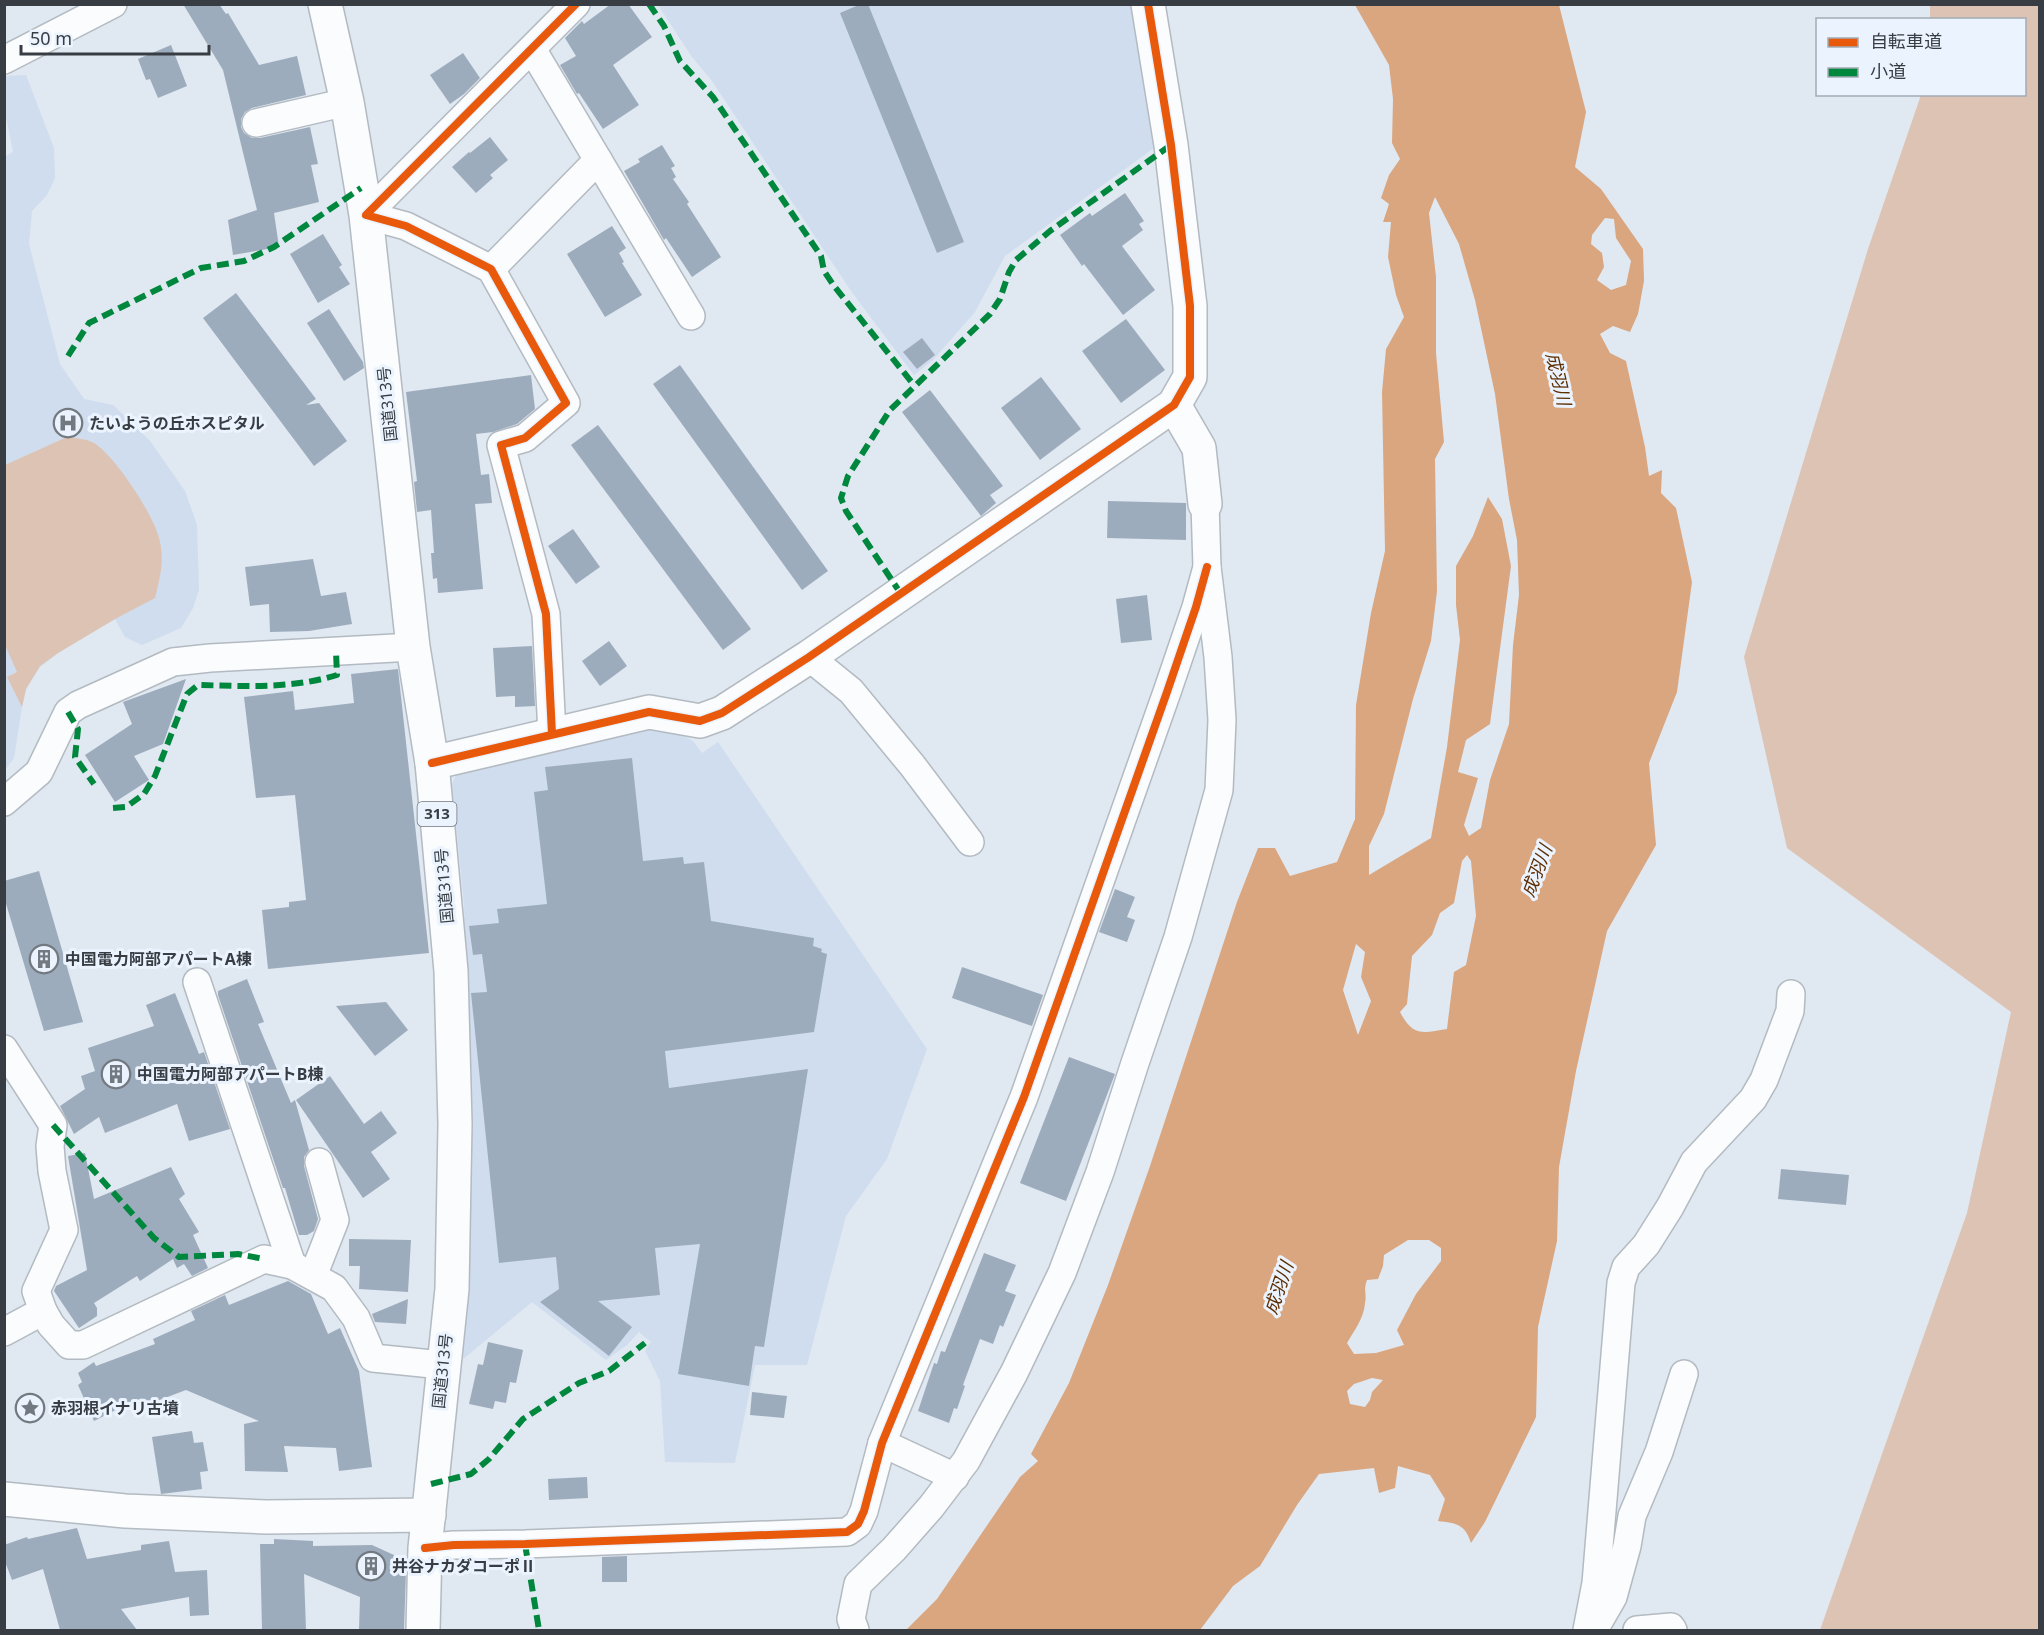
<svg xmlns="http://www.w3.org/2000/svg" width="2044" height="1635" font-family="'Noto Sans','Noto Sans JP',sans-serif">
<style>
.built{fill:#d0ddee}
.green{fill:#ddc3b3}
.water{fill:#d9a680;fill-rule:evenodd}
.building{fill:#9dacbd}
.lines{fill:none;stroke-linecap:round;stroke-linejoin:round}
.minor-casing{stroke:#b3bac1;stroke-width:30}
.tertiary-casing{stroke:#b3bac1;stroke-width:36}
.trunk-casing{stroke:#b3bac1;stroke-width:36}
.minor{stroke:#fafcfd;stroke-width:27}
.tertiary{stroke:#fafcfd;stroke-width:33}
.trunk{stroke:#fafcfd;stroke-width:33}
.quiet{stroke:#00873e;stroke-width:6;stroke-dasharray:12 6;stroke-linecap:butt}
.cycleway-casing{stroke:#ebf4fe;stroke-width:11}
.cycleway{stroke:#e8590c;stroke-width:8}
.labels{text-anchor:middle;stroke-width:6;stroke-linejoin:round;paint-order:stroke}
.shield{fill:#ebf4fe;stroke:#6e747c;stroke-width:1.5}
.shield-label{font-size:15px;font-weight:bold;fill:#383d44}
.street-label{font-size:16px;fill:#383d44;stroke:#ebf4fe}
.poi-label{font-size:16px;font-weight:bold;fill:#383d44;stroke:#ebf4fe;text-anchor:start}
.water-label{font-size:18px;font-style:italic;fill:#5e2d00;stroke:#ebf4fe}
</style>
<rect width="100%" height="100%" fill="#e0e8f1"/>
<!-- built -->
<g class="built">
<path d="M658 5H1135L1154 148 1005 256 975 312 933 360 914 375 851 291 712 81 692 57Z"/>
<path d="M26 75 54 148 55 178 47 195 32 211 29 244 60 364 84 399 113 405 150 441 185 491 197 525 199 590 193 608 181 628 142 645 125 637 115 619 58 653 40 667 26 689 22 707 14 758 5 770 4 157 13 152 5 112 4 76Z"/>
<path d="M661 723 693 741 702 753 718 742 927 1049 887 1159 846 1216 807 1365H755L735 1463 665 1462 660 1381 645 1351 651 1342 639 1332 627 1345 606 1360 532 1302 462 1360 467 1292 469 1134 464 904 452 784 458 771Z"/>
</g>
<!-- green -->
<g class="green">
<path d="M1930 5H2039V1630H1820L1967 1213 2011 1012 1787 848 1744 657 1868 249 1921 95 2024 94V20L1930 19Z"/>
<path d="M67 437C75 438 87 439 94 443 115 456 153 514 159 538 165 559 160 578 155 598L115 619 58 653 40 666 26 689 22 707 7 677 17 672 5 645V465Z"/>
</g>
<!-- water -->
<path class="water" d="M1355 5H1559L1586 112 1575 167 1601 189 1643 249 1644 281 1638 314 1630 332 1613 326 1600 334 1610 353 1626 361 1645 447 1649 476 1662 470 1661 493 1676 508 1692 582 1677 692 1649 763 1656 845 1607 931 1576 1071 1559 1167 1557 1241 1538 1327 1536 1417 1485 1522 1471 1543C1465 1524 1456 1523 1438 1521L1445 1499 1430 1475 1398 1466 1395 1488 1379 1493 1374 1468 1319 1474 1297 1505 1260 1566 1233 1586 1200 1630H906L937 1599 1020 1477 1038 1461 1031 1454 1069 1383 1108 1285 1150 1166 1237 902 1258 848H1275L1290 876 1337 862 1355 819 1356 705 1371 613 1385 551 1382 392 1386 349 1404 317 1396 295 1388 257 1391 222H1383L1389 204 1381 198 1389 175 1400 159 1392 143 1393 99 1389 65ZM1435 197 1459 244 1475 300 1495 394 1509 499 1517 540 1519 595 1513 645 1509 724 1490 780 1481 828 1469 836 1464 825 1478 778 1458 772 1466 740 1490 724 1511 566 1502 519 1488 497 1473 536 1456 566V605L1460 640 1447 747 1431 838 1369 875V846L1384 814 1413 699 1431 641 1437 591 1435 459 1444 442 1436 353V277L1429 213ZM1605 218 1614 219 1616 238 1631 261 1626 285 1611 290 1597 280 1604 267 1602 253 1591 244 1592 235ZM1467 855 1471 861 1476 916 1466 965 1454 972 1447 1029C1423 1033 1413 1037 1400 1012L1407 1004 1412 956 1432 935 1440 913 1454 903 1462 861ZM1356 944 1365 952 1361 977 1371 1001 1358 1035 1343 990ZM1408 1240H1429L1441 1248V1261L1416 1294 1397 1330 1404 1345 1376 1353 1354 1354 1347 1343C1354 1331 1364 1318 1365 1303 1367 1293 1363 1291 1367 1280L1378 1279 1383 1266 1384 1255ZM1372 1378 1383 1380 1372 1392 1370 1400 1365 1407 1350 1404 1347 1391 1354 1384Z"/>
<!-- building -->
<g class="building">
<path d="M183 4H219L226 14 228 13 259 65 297 56 306 95 252 108 245 112 241 119V127L244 133 252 138H260L310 127 318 164 311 165 319 202 274 213 279 247 233 255 228 220 257 210 223 70Z"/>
<path d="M611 4H628L652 37 613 65 639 105 603 129 579 93 577 94 560 65 576 56 565 38 582 21 584 24Z"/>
<path d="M861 4H868L964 242 937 253 840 13Z"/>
<path d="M171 45 187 86 158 98 150 79 146 80 138 59Z"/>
<path d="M463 53 480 78 464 94 450 104 430 75Z"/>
<path d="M490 137 508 160 490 175 493 178 476 193 452 167 469 152 470 153Z"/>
<path d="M662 145 675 166 671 168 676 177 673 179 689 202 687 204 721 257 692 277 666 238 664 240 624 171 640 162 638 159Z"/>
<path d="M1125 193 1144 221 1139 224 1143 230 1122 246 1155 290 1123 315 1084 264 1082 266 1060 235 1090 213 1092 216Z"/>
<path d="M612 226 626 248 619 253 624 262 622 263 642 295 605 317 567 254Z"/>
<path d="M323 234 342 265 339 267 350 284 318 303 290 254Z"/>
<path d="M236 293 316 399 306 405 319 403 347 441 314 466 203 318Z"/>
<path d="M329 309 363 362 364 368 344 381 307 323Z"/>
<path d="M1126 319 1165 370 1121 403 1082 351Z"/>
<path d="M922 338 935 355 917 369 903 352Z"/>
<path d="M680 365 828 571 802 590 653 384Z"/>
<path d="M531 375 535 409 517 424 493 432 476 434 481 475 489 474 492 503 475 504 483 589 438 593 437 578 433 579 431 553H434L431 510 417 512 414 482 417 481 406 392Z"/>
<path d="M1041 377 1081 429 1040 460 1001 408Z"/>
<path d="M930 390 1003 486 990 495 996 503 981 516 902 412Z"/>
<path d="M598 425 751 629 723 650 571 445Z"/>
<path d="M1108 501 1186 503V540L1107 538Z"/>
<path d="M573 529 600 567 576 584 548 546Z"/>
<path d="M313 559 321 596 346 592 352 624 309 631 270 632 269 604 250 606 245 567Z"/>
<path d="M1147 595 1152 640 1121 643 1116 599Z"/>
<path d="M609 641 627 666 600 686 582 661Z"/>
<path d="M532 646 535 706 515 707V696L496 697 493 648Z"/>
<path d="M398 669 429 953 268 969 262 910 289 907V902L306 900 295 795 256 798 244 697 293 691 295 710 354 703 351 674Z"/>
<path d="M186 679 163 744 134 756 149 780 115 802 85 755 132 724 123 702Z"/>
<path d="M632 758 643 861 683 857 684 864 704 862 711 921 814 938 813 946 822 949 821 952 827 954 814 1032 665 1051 669 1088 808 1069 764 1347 755 1346 749 1386 678 1374 700 1244 655 1248 660 1295 598 1301 632 1327 609 1356 540 1302 559 1289 556 1257 499 1263 471 993 487 992 482 954 473 955 469 926 499 923 497 909 547 904 534 792 548 790 545 767Z"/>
<path d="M39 871 83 1022 44 1031 4 897V881Z"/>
<path d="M1115 889 1135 897 1127 917 1135 920 1127 942 1099 932Z"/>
<path d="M962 967 1043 995 1032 1026 952 998Z"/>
<path d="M247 979 264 1022 258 1024 291 1103 295 1100 309 1150 304 1157V1166L318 1219 314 1231 307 1235H299L285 1188H283L218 995V991Z"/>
<path d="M175 993 199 1054 204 1052 230 1129 189 1141 177 1104 105 1133 99 1117 74 1134 60 1106 85 1089 81 1076 95 1071 88 1048 154 1026 146 1005Z"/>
<path d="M386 1002 408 1030 375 1056 336 1006Z"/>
<path d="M1069 1057 1115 1074 1066 1201 1020 1183Z"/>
<path d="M330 1076 364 1124 381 1111 397 1133 371 1152 390 1179 363 1198 296 1100Z"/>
<path d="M85 1153 94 1199 171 1167 185 1194 179 1199 199 1232 193 1235 208 1268 192 1276 184 1264 177 1268 173 1259 140 1281 137 1276 94 1303 97 1308V1316L79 1328 54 1291 56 1286 87 1270 68 1156Z"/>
<path d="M1781 1169 1849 1175 1846 1205 1778 1199Z"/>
<path d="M349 1239 411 1240 408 1292 359 1289 360 1266H349Z"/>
<path d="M984 1253 1016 1265 1005 1291 1016 1295 1003 1327 1000 1325 993 1344 980 1339 963 1385 965 1386 957 1409 954 1408 949 1423 918 1411 934 1363 937 1364 941 1351 945 1352Z"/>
<path d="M288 1281 311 1294 328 1334 340 1328 359 1371 372 1467 339 1471 336 1448 284 1446 288 1472 245 1471 244 1424 259 1421 186 1390 138 1408 135 1400 94 1421 78 1385 82 1382 78 1373 94 1362 96 1366 155 1344 153 1339 195 1320 191 1311 225 1295 229 1305Z"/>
<path d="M408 1299 406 1324 375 1322 372 1314Z"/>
<path d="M488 1342 523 1350 516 1383 510 1382 506 1403 495 1401 493 1409 469 1404 478 1364 483 1365Z"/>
<path d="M752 1392 787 1396 784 1418 750 1415Z"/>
<path d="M192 1431 194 1443 203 1442 208 1471 200 1472 202 1489 161 1494 152 1437Z"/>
<path d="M587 1477 588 1498 549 1500 548 1479Z"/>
<path d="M77 1528 87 1559 141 1550V1545L169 1541 175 1572 207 1570 209 1615 190 1616 189 1597 121 1609 137 1630H60L43 1569 12 1580 4 1559V1545L27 1537 28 1539Z"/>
<path d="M274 1539 313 1541V1546L372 1545 394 1555 406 1571 404 1630H359L360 1597 304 1574 306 1630H262L260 1544H274Z"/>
<path d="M627 1556V1582H602V1557Z"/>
</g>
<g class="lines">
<!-- minor casing -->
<g class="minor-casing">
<g id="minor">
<path d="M532 49 691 316"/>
<path d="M4 60 113 4"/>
<path d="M256 123 347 102"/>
<path d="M491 269 598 160"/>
<path d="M809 657 851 691 912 765 970 842"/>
<path d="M552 734 546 614 501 445 525 438 566 403 491 269 406 226 366 215 576 4"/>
<path d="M4 802 39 772 68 712 78 705 173 662 210 658 413 647"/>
<path d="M197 982 292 1265"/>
<path d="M4 1049 53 1125 50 1146 52 1171 64 1230 36 1291 43 1311 4 1332"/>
<path d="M313 1276 335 1220 319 1162"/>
<path d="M43 1311 51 1325 69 1345H83L264 1259 292 1265 334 1288 356 1318 373 1358 442 1365"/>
<path d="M882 1443 955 1477"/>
<path d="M425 1548 454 1545 525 1544 847 1532 858 1524 864 1511 882 1443 1024 1097 1167 692 1196 607 1207 567"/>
<path d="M855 1630 851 1619 858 1584 894 1549 931 1507 966 1461 1014 1373 1062 1273 1100 1172 1135 1063 1178 937 1219 790 1222 720 1218 657 1207 567 1205 504"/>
<path d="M1587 1630 1596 1583 1621 1283 1626 1267 1646 1245 1670 1207 1694 1162 1753 1099 1764 1080 1790 1011 1791 994"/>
<path d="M1591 1630 1598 1623 1613 1597 1627 1546 1632 1516 1659 1452 1684 1374"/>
<path d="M1637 1630 1671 1627 1673 1630"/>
</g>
</g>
<!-- tertiary casing -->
<g class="tertiary-casing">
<g id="tertiary">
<path d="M1174 405 1199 448 1205 504"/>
<path d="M432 763 649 712 700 721 722 713 809 657 1174 405 1190 377V306L1171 145 1148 4"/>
<path d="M4 1499 125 1511 267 1517 429 1515"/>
</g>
</g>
<!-- trunk casing -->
<g class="trunk-casing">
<path id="trunk" d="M325 4 347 102 366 215 413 647 432 763 451 971 455 1124 452 1289 425 1548 423 1630"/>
</g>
<!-- minor -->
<use href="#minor" class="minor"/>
<!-- tertiary -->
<use href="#tertiary" class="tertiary"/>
<!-- trunk -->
<use href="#trunk" class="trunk"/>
<!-- quiet -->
<g class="quiet">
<path d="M649 4 664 26 680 61 713 97 821 256 824 271 834 286 914 385"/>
<path d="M68 356 89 323 201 268 244 261 274 247 361 188"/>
<path d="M901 594 846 511 841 498 848 476 890 410 990 314 1000 299 1009 272 1016 260 1050 231 1171 145"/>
<path d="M68 712 78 729 75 757 94 784"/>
<path d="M113 808 126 807 144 794 155 776 187 694 198 685C245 686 292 689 337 675L336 652"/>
<path d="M53 1125 154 1238 179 1257 238 1254 264 1259"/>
<path d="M431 1484 471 1474 489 1459 523 1419 579 1383 609 1371 645 1343"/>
<path d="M525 1544 539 1630"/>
</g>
<!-- cycleway casing -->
<g class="cycleway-casing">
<g id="cycleway">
<path d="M552 734 546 614 501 445 525 438 566 403 491 269 406 226 366 215 576 4"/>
<path d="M432 763 649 712 700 721 722 713 809 657 1174 405 1190 377V306L1171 145 1148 4"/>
<path d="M425 1548 454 1545 525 1544 847 1532 858 1524 864 1511 882 1443 1024 1097 1167 692 1196 607 1207 567"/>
</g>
</g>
<!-- cycleway -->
<use href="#cycleway" class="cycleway"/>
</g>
<!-- icons -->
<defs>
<g id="hospital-ring" transform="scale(1.5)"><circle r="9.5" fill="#ebf4fe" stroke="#737981" stroke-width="1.5"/><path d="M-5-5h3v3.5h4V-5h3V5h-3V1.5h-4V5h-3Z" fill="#737981"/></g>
<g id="building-ring" transform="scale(1.5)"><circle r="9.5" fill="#ebf4fe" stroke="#737981" stroke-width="1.5"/><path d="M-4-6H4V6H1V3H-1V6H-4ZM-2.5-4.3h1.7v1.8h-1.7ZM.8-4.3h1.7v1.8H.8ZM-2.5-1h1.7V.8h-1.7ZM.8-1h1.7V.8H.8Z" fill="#737981"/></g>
<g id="sight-ring" transform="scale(1.5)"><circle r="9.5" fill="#ebf4fe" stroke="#737981" stroke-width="1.5"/><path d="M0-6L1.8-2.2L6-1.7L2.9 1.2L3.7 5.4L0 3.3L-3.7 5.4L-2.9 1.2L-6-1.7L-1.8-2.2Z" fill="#737981"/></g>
</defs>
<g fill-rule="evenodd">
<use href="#hospital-ring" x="68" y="423"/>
<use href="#building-ring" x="44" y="959"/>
<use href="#building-ring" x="116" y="1074"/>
<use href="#sight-ring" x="30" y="1408"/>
<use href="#building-ring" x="371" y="1566"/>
</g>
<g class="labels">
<!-- shield labels -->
<rect class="shield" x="417.5" y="802" width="39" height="24" rx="4.5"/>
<g class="shield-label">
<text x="437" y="819">313</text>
</g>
<!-- street labels -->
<g class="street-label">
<text transform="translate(387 404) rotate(-96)" y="6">国道313号</text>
<text transform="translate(444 886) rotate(-95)" y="6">国道313号</text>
<text transform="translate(442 1371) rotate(-84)" y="6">国道313号</text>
</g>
<!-- poi labels -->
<g class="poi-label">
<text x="89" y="429">たいようの丘ホスピタル</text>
<text x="65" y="965">中国電力阿部アパートA棟</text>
<text x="137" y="1080">中国電力阿部アパートB棟</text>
<text x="51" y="1414">赤羽根イナリ古墳</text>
<text x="392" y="1572">井谷ナカダコーポⅡ</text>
</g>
<!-- water labels -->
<g class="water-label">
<text transform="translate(1558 379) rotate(77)" y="6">成羽川</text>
<text transform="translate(1537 871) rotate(-69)" y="6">成羽川</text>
<text transform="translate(1279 1288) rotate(-71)" y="6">成羽川</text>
</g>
</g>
<!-- border -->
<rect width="2044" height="1635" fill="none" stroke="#383d44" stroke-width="12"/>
<!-- legend -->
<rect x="1816" y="18" width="210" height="78" fill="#ebf4fe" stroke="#a3abb4" stroke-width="1.5"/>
<rect x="1828" y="38" width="30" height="9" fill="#e8590c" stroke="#a3abb4" stroke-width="1.5"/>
<text x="1870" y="48" font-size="18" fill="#383d44">自転車道</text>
<rect x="1828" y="68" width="30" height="9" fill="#00873e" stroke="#a3abb4" stroke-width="1.5"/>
<text x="1870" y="78" font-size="18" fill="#383d44">小道</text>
<!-- scale -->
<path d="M21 45v9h188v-9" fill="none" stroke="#383d44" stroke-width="3"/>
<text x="30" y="45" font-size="18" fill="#383d44" stroke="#ebf4fe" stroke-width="4.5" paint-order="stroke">50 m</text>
</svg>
